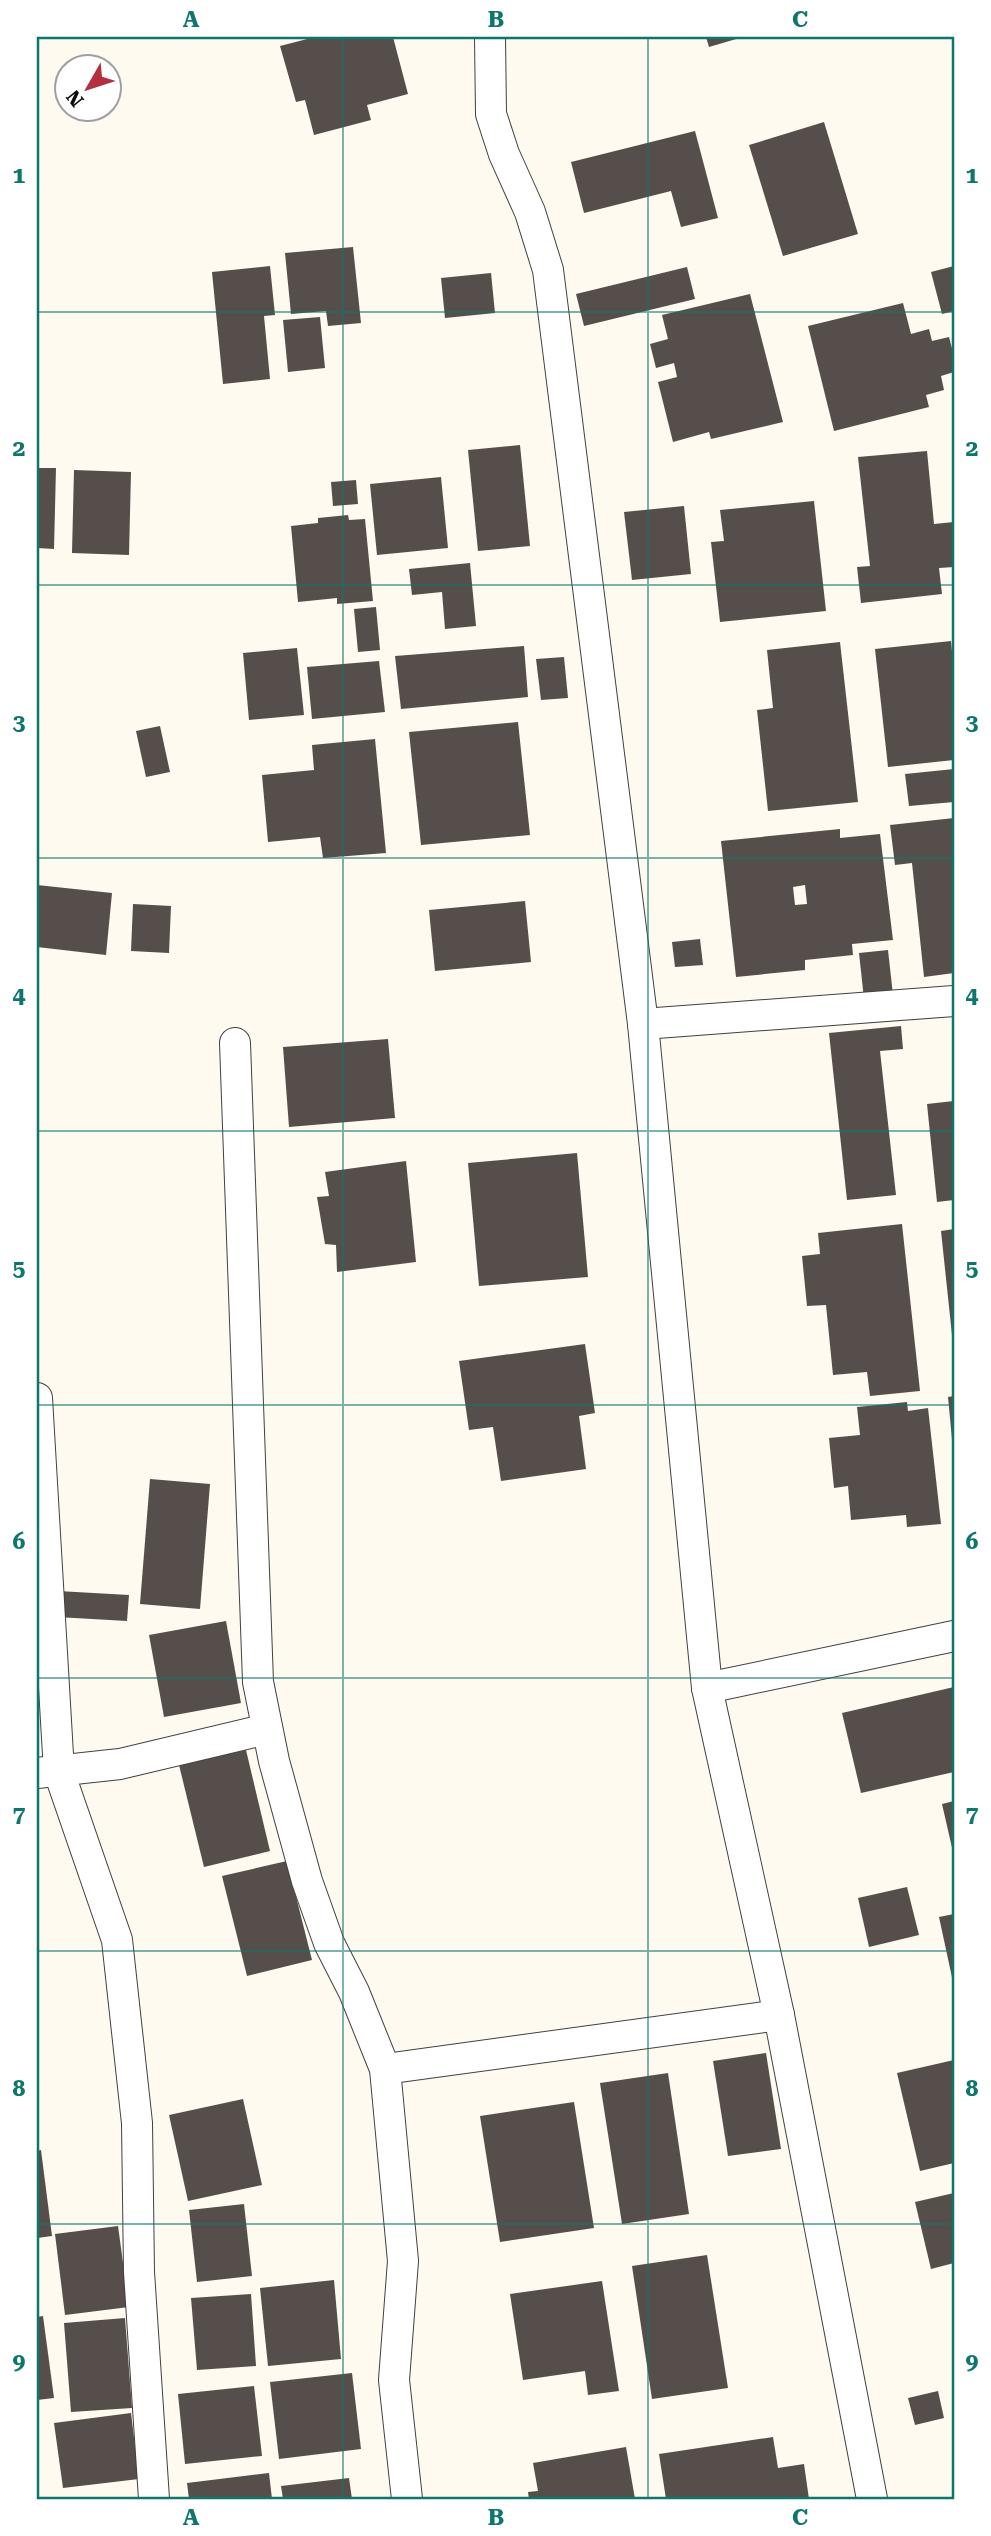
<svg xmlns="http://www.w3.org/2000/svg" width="991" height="2536" font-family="'Roboto Serif',serif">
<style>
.building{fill:#564e4b;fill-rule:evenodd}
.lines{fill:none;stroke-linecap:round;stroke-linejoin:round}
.street-casing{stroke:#414141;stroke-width:32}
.street{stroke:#fff;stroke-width:30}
.grid{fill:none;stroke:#0f766e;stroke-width:2;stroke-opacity:0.55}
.neatline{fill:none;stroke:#0f766e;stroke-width:2.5}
.grid-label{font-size:23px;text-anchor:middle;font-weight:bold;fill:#0f766e}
</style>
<rect width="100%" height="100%" fill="#fefaf0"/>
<!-- building -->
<g class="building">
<path d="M315 37H393L408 94 367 105 371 120 314 135 305 100 296 102 280 46Z"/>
<path d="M706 37H743L709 47Z"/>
<path d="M824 122 858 234 783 256 749 145Z"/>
<path d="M695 131 718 218 681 227 671 191 584 213 571 162Z"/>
<path d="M353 247 361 323 328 326 326 311 291 314 285 253Z"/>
<path d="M270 266 275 315 264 316 270 379 223 384 212 272Z"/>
<path d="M954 266V311L942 314 931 272Z"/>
<path d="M687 267 695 299 584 326 576 294Z"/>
<path d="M491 273 495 313 445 318 441 278Z"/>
<path d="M750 294 783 422 711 439 709 432 673 442 658 382 677 377 674 363 656 368 650 344 668 339 662 315Z"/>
<path d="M903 303 911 334 929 329 932 341 949 337 954 356V372L941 376 944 390 926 395 929 407 834 431 808 326Z"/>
<path d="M320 317 325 368 288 372 283 320Z"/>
<path d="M520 445 530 546 478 551 468 450Z"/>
<path d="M927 451 934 524 954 522V567L939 568 942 594 861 603 857 567 870 566 858 457Z"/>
<path d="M37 468H56L54 549 37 548Z"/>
<path d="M74 470 131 472 129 555 72 553Z"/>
<path d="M441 477 448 548 377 555 370 484Z"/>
<path d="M356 480 358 504 333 506 331 482Z"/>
<path d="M814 501 826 611 720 622 711 542 724 541 720 510Z"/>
<path d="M684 506 691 574 632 580 624 512Z"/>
<path d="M348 515 349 520 365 519 373 601 337 604V598L298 602 291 526 318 523V518Z"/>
<path d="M470 563 476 626 445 629 442 592 412 595 409 569Z"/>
<path d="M376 607 380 650 358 652 354 609Z"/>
<path d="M951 641 954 672V760L888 767 875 649Z"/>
<path d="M840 642 858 802 768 811 757 710 773 708 767 650Z"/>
<path d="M524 646 528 697 401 709 395 656Z"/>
<path d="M297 648 304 715 249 720 243 653Z"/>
<path d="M564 657 568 698 541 700 536 659Z"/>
<path d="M379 661 385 712 312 719 307 667Z"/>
<path d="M518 722 530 835 421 845 409 732Z"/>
<path d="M160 726 170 772 146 777 136 731Z"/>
<path d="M375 739 386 853 323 858 320 837 268 842 262 775 314 770 312 745Z"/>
<path d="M954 769V802L909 806 905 774Z"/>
<path d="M954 818V973L924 977 912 863 895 865 890 825Z"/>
<path d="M840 829V838L880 834 893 940 852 944 853 955 805 960V970L736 977 721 841ZM805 885 807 904 795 905 793 887Z"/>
<path d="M37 885 112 893 106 955 37 947Z"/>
<path d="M525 901 531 962 435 971 429 910Z"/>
<path d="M133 904 171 906 169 953 131 951Z"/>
<path d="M700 939 703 965 675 967 672 942Z"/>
<path d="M888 950 893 995 864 999 859 953Z"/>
<path d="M901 1026 903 1049 880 1051 896 1195 847 1200 829 1033Z"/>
<path d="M388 1039 395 1118 289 1127 283 1047Z"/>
<path d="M954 1101V1200L937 1202 927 1104Z"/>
<path d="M577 1153 588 1277 479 1286 468 1163Z"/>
<path d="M406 1161 416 1262 337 1272 336 1245 325 1244 317 1197 329 1196 325 1172Z"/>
<path d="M902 1224 920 1391 870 1396 867 1372 833 1375 826 1305 807 1306 802 1256 820 1254 818 1233Z"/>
<path d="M954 1229V1335H952L941 1231Z"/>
<path d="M585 1344 595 1413 579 1416 586 1469 501 1481 493 1427 469 1430 459 1361Z"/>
<path d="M954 1396V1439H952L948 1397Z"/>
<path d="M907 1402 908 1411 928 1408 941 1524 907 1527 906 1515 851 1520 848 1486 834 1488 829 1438 860 1435 857 1407Z"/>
<path d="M150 1479 210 1484 200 1609 140 1604Z"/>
<path d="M58 1591 129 1595 127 1621 57 1617Z"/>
<path d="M226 1621 241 1703 164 1717 149 1635Z"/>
<path d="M954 1687V1772L861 1793 842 1713Z"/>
<path d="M246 1750 270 1851 204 1867 179 1765Z"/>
<path d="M954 1801V1852H953L942 1804Z"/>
<path d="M287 1861 312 1960 247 1976 222 1876Z"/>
<path d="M907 1887 919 1935 869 1947 858 1898Z"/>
<path d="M954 1914V1981L953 1982 939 1917Z"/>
<path d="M766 2053 781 2149 728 2156 713 2061Z"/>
<path d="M954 2060V2163L920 2171 897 2073Z"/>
<path d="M668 2073 689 2214 622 2224 600 2083Z"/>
<path d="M243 2099 262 2185 188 2201 169 2115Z"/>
<path d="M574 2102 594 2228 500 2242 480 2116Z"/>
<path d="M41 2150 52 2236 37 2238V2151Z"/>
<path d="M954 2193V2263L931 2269 915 2202Z"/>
<path d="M244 2204 252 2276 197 2282 189 2210Z"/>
<path d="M118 2226 129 2307 65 2315 55 2234Z"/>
<path d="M707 2255 728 2388 652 2399 632 2266Z"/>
<path d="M334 2280 341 2359 268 2366 260 2288Z"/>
<path d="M602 2281 619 2391 588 2395 585 2371 523 2380 510 2294Z"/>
<path d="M251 2294 256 2366 197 2370 191 2298Z"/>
<path d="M43 2316 54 2398 37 2400V2317Z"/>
<path d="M125 2318 132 2408 71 2412 64 2323Z"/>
<path d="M352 2373 361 2449 279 2459 270 2382Z"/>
<path d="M254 2386 262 2456 185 2464 178 2394Z"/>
<path d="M938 2391 944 2418 915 2425 908 2398Z"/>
<path d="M131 2413 139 2479 63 2488 54 2423Z"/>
<path d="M773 2437 778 2468 804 2464 809 2499H666L659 2454Z"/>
<path d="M626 2447 635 2499H529L528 2492 538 2491 533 2463Z"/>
<path d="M269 2473 272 2499H189L187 2483Z"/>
<path d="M349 2478 352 2499H283L281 2486Z"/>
</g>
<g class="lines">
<!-- street casing -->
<g class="street-casing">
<g id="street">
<path d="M490 37 491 114 504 154 530 212 548 270 643 1024 954 1001"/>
<path d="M643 1024 707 1688 779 2015 872 2499"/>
<path d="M235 1043 258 1682 274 1761 307 1881 329 1943 354 1992 385 2069 403 2261 394 2380 407 2499"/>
<path d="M37 1398 59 1772 117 1940 137 2123 139 2272 154 2499"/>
<path d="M707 1688 954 1636"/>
<path d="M37 1773 120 1764 267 1729"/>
<path d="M385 2069 779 2015"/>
</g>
</g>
<!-- street -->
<use href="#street" class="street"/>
</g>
<!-- grid -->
<path class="grid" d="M343 37V2499M648 37V2499M37 312H954M37 585H954M37 858H954M37 1131H954M37 1405H954M37 1678H954M37 1951H954M37 2224H954"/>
<!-- border -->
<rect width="991" height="2536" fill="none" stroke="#ffffff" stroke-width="77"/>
<!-- north arrow -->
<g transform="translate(88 88) rotate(231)"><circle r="33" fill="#ffffff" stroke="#9f9f9f" stroke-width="2"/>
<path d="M0-5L12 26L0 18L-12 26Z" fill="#b43040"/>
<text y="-10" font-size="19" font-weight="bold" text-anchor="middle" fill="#0e0e0e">N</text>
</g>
<rect x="38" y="38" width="915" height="2460" class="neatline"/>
<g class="grid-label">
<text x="191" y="27">A</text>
<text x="496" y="27">B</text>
<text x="800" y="27">C</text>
<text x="19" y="183">1</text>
<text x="972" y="183">1</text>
<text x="19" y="456">2</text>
<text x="972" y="456">2</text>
<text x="19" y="730">3</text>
<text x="972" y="730">3</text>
<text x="19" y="1003">4</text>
<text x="972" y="1003">4</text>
<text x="19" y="1276">5</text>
<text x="972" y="1276">5</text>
<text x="19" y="1549">6</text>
<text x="972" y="1549">6</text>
<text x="19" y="1822">7</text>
<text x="972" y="1822">7</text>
<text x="19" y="2096">8</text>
<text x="972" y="2096">8</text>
<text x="19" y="2369">9</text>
<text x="972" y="2369">9</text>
<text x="191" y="2525">A</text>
<text x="496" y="2525">B</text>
<text x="800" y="2525">C</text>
</g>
</svg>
